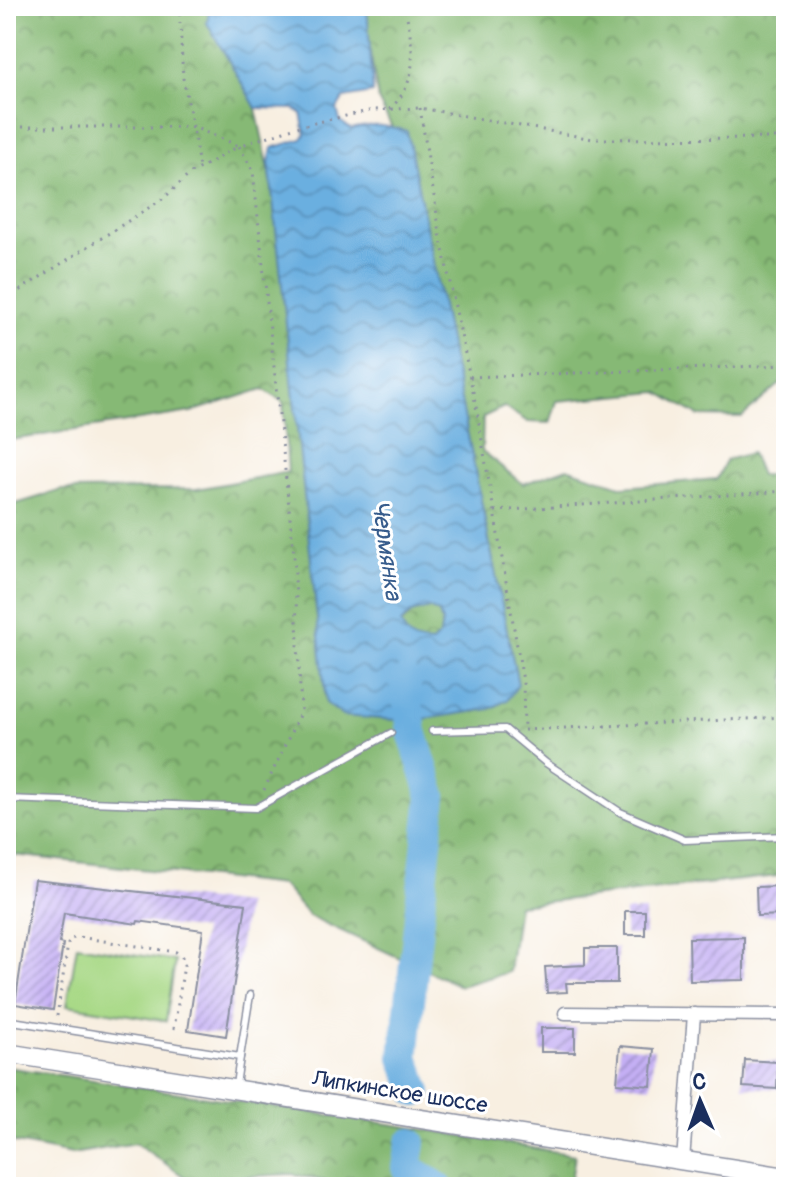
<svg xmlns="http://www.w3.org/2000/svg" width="792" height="1193" font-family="Pangolin,sans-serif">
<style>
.forest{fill:url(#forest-crowns);stroke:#507469;stroke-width:2}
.park{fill:#a9d987;stroke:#628472;stroke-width:2}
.water{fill:url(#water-waves);stroke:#436f9f;stroke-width:2;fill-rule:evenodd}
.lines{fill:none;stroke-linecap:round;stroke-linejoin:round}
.river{stroke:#6bafe0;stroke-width:30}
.building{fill:url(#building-hatch)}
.lane-casing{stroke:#8a8fa0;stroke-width:9}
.street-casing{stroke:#8a8fa0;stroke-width:15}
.secondary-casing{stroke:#8a8fa0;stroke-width:21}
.path{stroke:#8a8fa0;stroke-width:3;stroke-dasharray:2 6;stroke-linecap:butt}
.lane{stroke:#fff;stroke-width:6}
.street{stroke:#fff;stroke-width:12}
.secondary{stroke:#fff;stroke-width:18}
.labels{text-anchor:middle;stroke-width:6;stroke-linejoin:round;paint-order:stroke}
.street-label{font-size:22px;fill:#1b2f5e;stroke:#fff}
.water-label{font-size:24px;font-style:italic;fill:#375c8c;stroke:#fff}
</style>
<defs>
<pattern id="forest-crowns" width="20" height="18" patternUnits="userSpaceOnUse" patternTransform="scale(2)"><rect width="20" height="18" fill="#86b974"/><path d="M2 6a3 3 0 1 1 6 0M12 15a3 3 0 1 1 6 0" fill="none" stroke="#6d9762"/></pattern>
<pattern id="water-waves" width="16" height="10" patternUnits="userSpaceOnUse" patternTransform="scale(2)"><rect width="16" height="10" fill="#6bafe0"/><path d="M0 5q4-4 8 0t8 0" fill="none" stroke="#578fb9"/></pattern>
<pattern id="building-hatch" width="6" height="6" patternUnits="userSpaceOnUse" patternTransform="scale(2)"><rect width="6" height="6" fill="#c4aff4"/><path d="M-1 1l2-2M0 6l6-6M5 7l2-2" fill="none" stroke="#9e8fc9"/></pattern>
</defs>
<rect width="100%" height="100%" fill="#fff"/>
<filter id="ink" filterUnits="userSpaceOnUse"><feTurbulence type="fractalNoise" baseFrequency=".0125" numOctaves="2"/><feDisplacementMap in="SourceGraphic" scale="16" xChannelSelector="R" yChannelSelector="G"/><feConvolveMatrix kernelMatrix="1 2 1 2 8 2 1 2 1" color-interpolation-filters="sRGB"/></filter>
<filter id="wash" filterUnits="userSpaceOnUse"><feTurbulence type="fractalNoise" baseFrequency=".006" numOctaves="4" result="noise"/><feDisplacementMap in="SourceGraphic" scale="32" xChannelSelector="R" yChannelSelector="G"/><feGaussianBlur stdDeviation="1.8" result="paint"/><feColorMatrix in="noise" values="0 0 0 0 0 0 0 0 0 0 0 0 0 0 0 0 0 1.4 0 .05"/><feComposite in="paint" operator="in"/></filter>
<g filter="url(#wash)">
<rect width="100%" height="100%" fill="#f8efe1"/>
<!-- forest -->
<g class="forest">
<path d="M6 6H212L252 90 279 216 322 577 489 701 392 127 378 100 363 6H786V385L780 384 742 417 699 416 658 392 557 401 550 423 528 422 504 407 483 417 482 451 523 484 567 468 623 487 717 479 726 460 751 453 760 475H786V875L518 905 509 972 460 986 309 916 282 885 6 854V507L62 490 197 489 288 472 283 402 263 389 191 412 11 440 6 437Z"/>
<path d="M439 602 450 631 421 655 397 634 400 608Z"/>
<path d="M6 1067 416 1128 575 1155 570 1187H351L292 1174 189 1180 136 1143 72 1154 6 1141Z"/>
</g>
<!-- park -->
<path class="park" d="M77 945 175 961 166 1021 67 1005Z"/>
<!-- water -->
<path class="water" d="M210 6H367L373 93 344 98 337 109 340 121 351 129C372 124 387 125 407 131L518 685 507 700 490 709 410 721 343 716 326 703 269 162 272 148 302 139 305 134 301 113 294 109 256 108 207 23ZM429 608 439 613 442 622 440 635 432 643C415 642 407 640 401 623L411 613Z"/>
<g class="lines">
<!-- river -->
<g class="river">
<path d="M405 681 412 732 432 796 404 1057 417 1092"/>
<path d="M411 1143 407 1167 438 1187"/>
</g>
</g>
<g id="blocks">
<!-- building -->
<g class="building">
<path d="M34 880 246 904 226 1036 188 1030 203 930 138 921 137 924 64 913 59 943 63 944 53 1010 15 1004Z"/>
<path d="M783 886 784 915 757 916 756 887Z"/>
<rect x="625" y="911" width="20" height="24"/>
<path d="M744 937V980L690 981 689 938Z"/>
<path d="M585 948H617V983H566L567 992 547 993 545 967 585 965Z"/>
<rect x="541" y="1028" width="34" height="24"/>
<path d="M620 1046 654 1049 651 1086 617 1083Z"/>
<path d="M745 1060 778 1062 777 1089 743 1087Z"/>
</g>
</g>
</g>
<g filter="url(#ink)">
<use href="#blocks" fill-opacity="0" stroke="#8a8fa0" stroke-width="2"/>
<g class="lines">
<!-- lane casing -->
<g class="lane-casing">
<g id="lane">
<path d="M432 731 505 729 546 763 620 812 685 840 786 836"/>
<path d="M6 799 256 808 391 733"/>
<path d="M6 1020 240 1057 250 995"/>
<path d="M236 1085 240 1057"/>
</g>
</g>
<!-- street casing -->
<g class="street-casing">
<g id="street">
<path d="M565 1013 786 1015"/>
<path d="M683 1161 694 1014"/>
</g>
</g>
<!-- secondary casing -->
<g class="secondary-casing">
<path id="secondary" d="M6 1053 786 1177"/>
</g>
<!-- path -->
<g class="path">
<path d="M179 6 183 78 193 127 239 146"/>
<path d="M420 108 441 240 476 406 523 681 524 730"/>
<path d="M390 109C422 78 412 46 405 6"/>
<path d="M6 127H193L199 168"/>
<path d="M6 299 164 198 191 173 239 146"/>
<path d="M470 377 786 365"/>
<path d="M495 511 786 491"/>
<path d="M524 730 786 717"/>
<path d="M264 790 301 711 294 554 253 171 239 146 296 127 373 110 420 108 593 139 786 138"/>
<path d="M57 1016 68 944 71 939 78 937 176 952 182 957 184 965 173 1035"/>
</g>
<!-- lane -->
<use href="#lane" class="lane"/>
<!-- street -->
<use href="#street" class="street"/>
<!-- secondary -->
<use href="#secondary" class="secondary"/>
</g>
</g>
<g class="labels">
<!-- street labels -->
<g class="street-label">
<text transform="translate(400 1091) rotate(9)" y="8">Липкинское шоссе</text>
</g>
<!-- water labels -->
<g class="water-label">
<text transform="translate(387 550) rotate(82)" y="8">Чермянка</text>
</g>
</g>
<!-- margin -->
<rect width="792" height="1193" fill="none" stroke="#fff" stroke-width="32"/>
<!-- north arrow -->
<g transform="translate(700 1101) rotate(358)" stroke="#ffffff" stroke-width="6" paint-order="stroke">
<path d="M0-6L14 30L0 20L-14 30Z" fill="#1b2f5e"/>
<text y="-12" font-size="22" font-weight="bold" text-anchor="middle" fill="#1b2f5e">С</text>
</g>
</svg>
